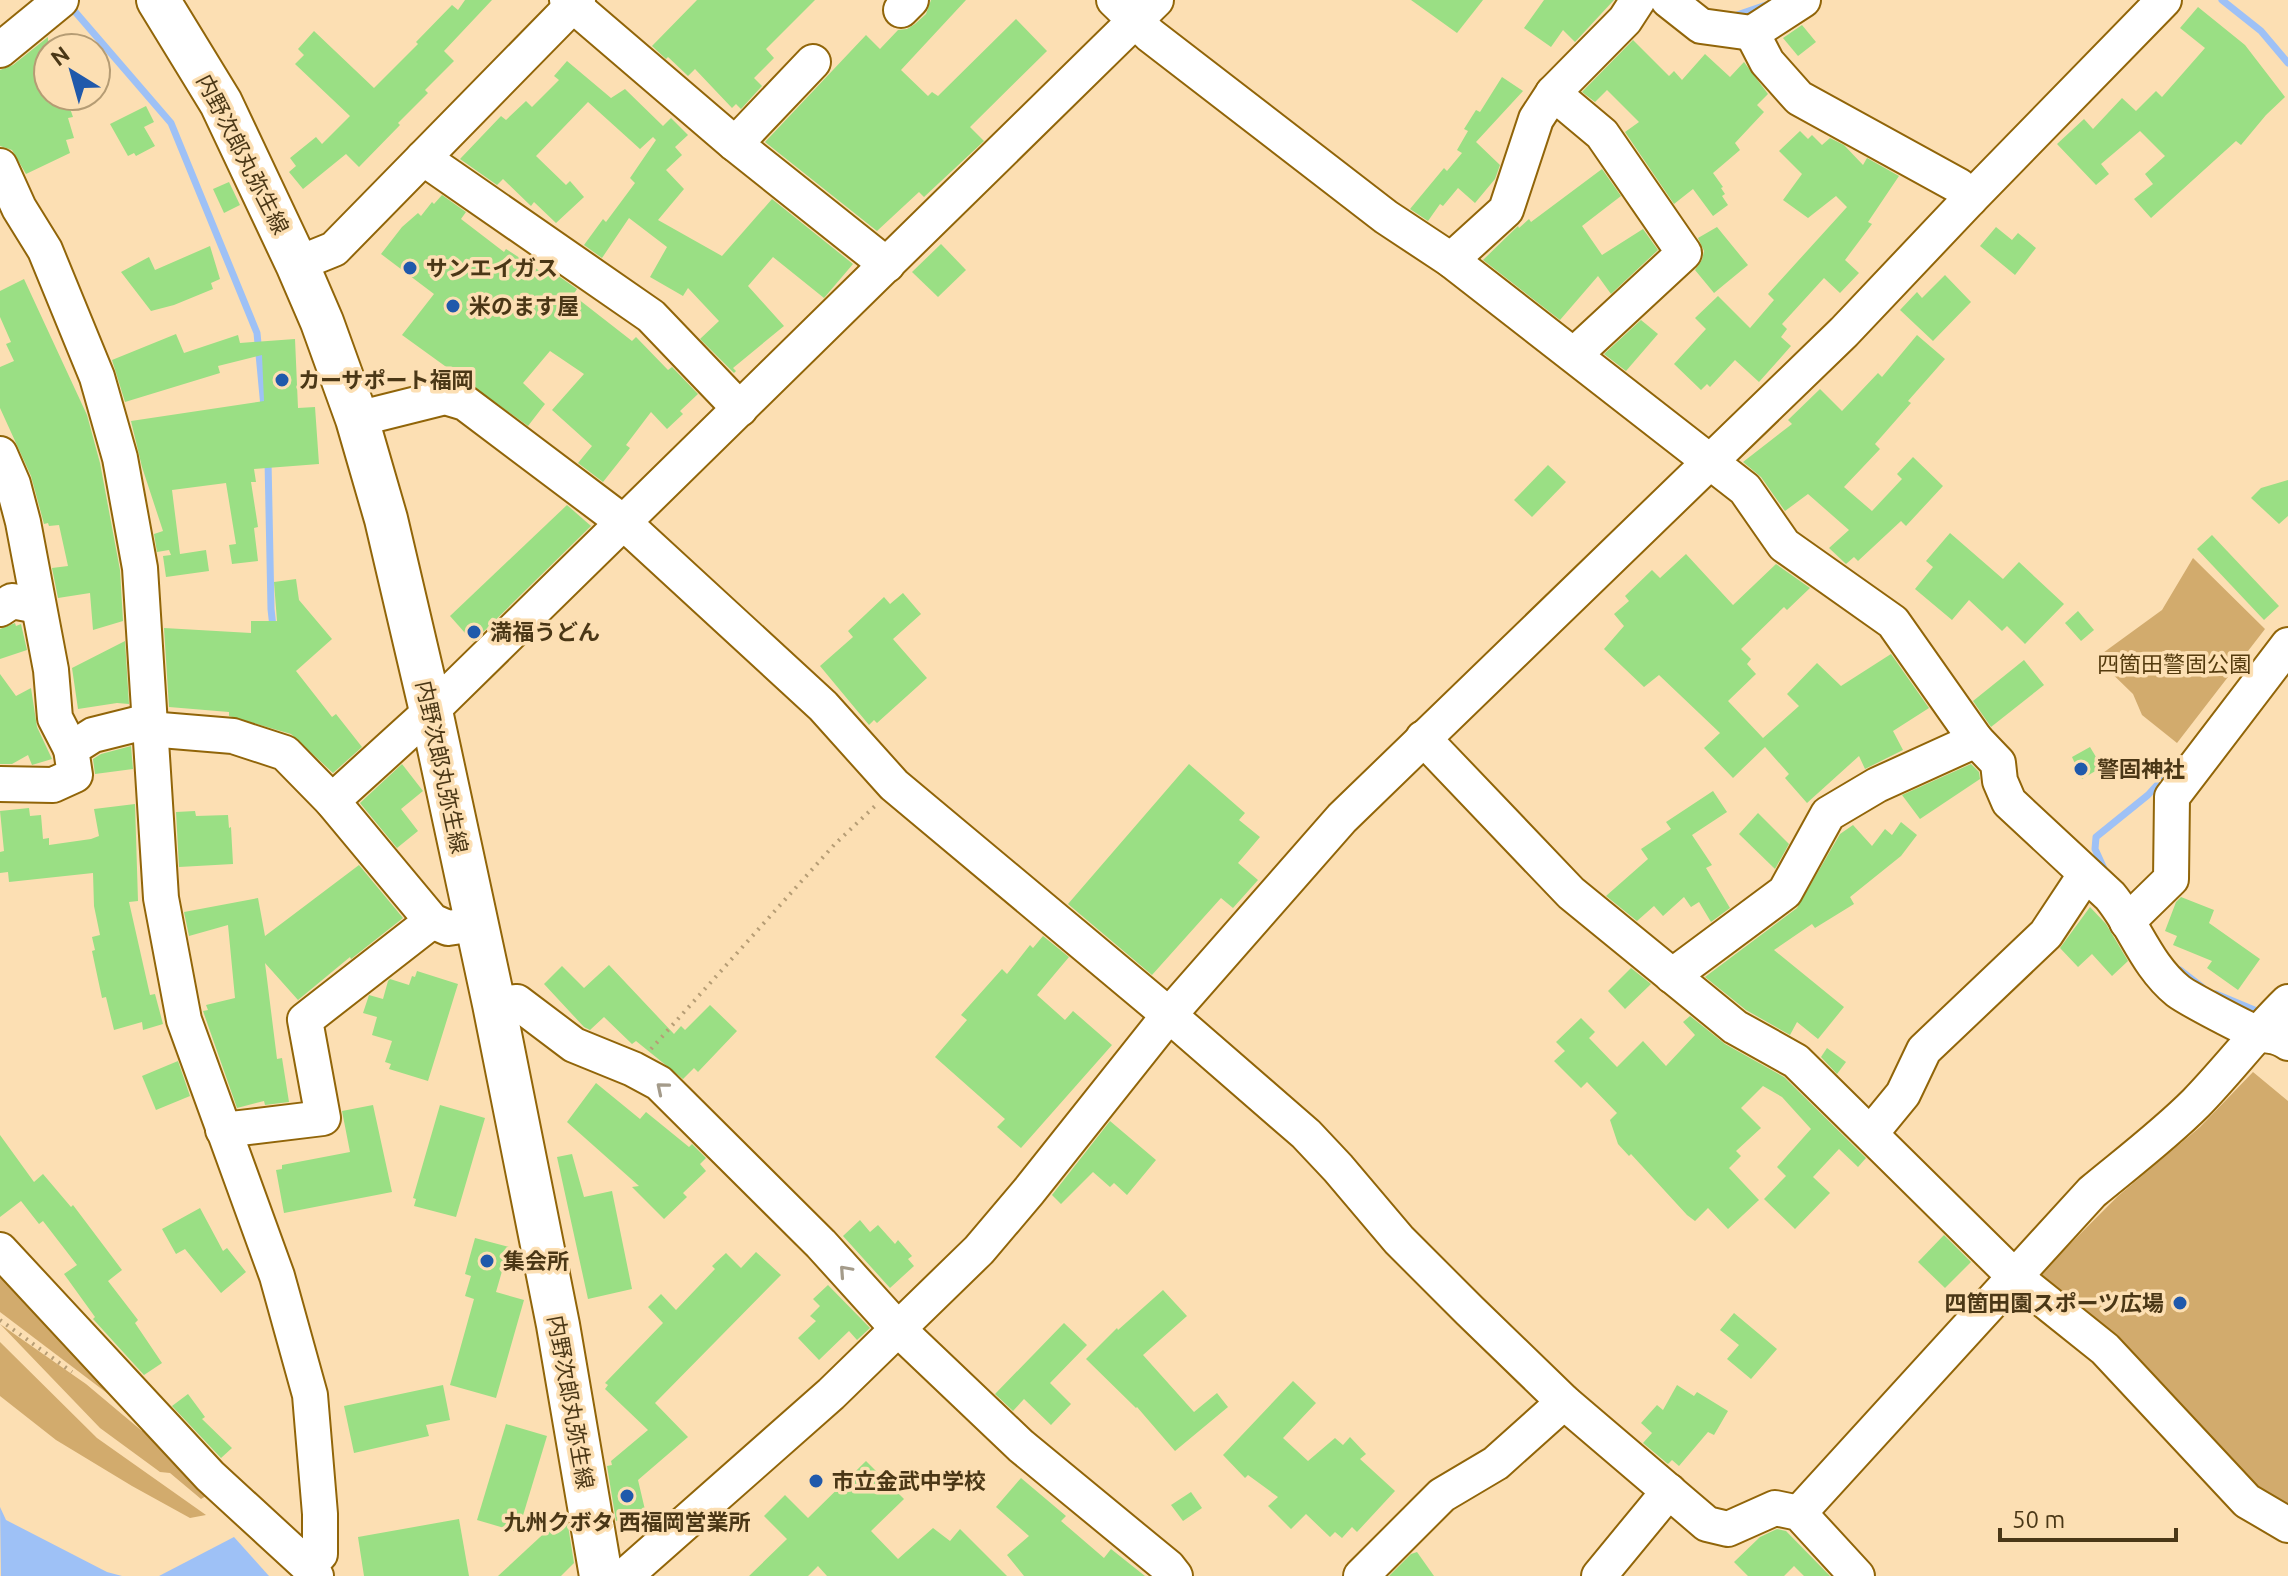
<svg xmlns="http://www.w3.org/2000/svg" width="2288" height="1576" font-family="Ubuntu,'Noto Sans JP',sans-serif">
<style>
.green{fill:#d2ab6d}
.water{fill:#9ec1f6}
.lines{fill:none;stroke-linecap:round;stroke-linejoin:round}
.stream{stroke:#9ec1f6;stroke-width:7}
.building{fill:#9adf84}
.minor-casing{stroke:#916509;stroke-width:38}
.major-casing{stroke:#916509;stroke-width:46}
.path{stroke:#b69d75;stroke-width:4;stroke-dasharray:2 6;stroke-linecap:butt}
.minor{stroke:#fff;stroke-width:34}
.major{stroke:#fff;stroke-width:42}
.oneway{stroke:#a49b8a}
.poi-dot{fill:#2059ab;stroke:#fcdfb3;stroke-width:3}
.labels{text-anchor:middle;stroke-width:7;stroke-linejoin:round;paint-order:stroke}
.street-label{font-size:22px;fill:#4a3716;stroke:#fcdfb3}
.poi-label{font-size:22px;font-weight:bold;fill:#4a3716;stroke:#fcdfb3;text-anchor:start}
.park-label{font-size:22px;fill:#543b0e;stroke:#fcdfb3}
</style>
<rect width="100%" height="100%" fill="#fcdfb3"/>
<!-- green -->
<g class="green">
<path d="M2193 558 2265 629 2177 743 2142 715 2133 694 2096 658 2162 610Z"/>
<path d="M2253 1072 2288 1101V1504L2262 1492 2037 1277 2118 1196 2200 1127Z"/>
<path d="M0 1263 136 1415 0 1312Z"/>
<path d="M0 1324 86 1384 142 1431 154 1429 211 1493 201 1499 170 1473 160 1472 100 1428Z"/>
<path d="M0 1342 97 1438 206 1515 190 1518 132 1486 56 1440 0 1396Z"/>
</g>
<!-- water -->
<g class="water">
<path d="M0 1507 6 1520 107 1572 122 1576H1Z"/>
<path d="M234 1537 269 1576H159Z"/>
</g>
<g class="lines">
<!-- stream -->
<g class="stream">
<path d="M2222 0 2261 31 2288 63"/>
<path d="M71 7 171 123 257 333 264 407"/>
<path d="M1737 15 1766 5"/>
<path d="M268 460 271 609 273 627"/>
<path d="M2105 871 2095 849 2096 837 2148 795 2180 760"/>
<path d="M2180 970 2202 987"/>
<path d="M2216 994 2264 1014"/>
</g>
</g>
<!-- building -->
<g class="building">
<path d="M465 0H492L444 51 454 61 425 90 428 93 398 123 400 125 359 167 346 154 303 189 289 172 296 166 290 158 316 137 322 144 350 116 295 64 304 55 298 49 314 31 374 88 418 44 416 42 452 5 458 10Z"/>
<path d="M697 0H815L766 49 774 58 754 78 762 86 741 109 736 104 732 108 695 69 688 76 668 57 666 59 652 46Z"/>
<path d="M931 0H966L901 70 928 96 932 92 938 96 1016 19 1047 51 970 127 984 141 924 197 919 192 877 231 765 142 866 35 880 49 898 30 907 29 915 24 926 14Z"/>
<path d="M1411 0H1483L1457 33Z"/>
<path d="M1544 0H1614L1575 42 1563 30 1551 47 1524 28Z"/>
<path d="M2198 7 2245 45 2285 97 2266 115 2241 145 2236 141 2151 218 2134 199 2153 184 2145 174 2165 156 2140 131 2101 164 2109 174 2096 185 2057 144 2084 119 2093 129 2122 98 2136 111 2156 91 2162 97 2205 48 2180 28Z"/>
<path d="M1802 25 1816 42 1798 56 1783 38Z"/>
<path d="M48 37V103L66 97 73 117 68 118 74 138 66 140 70 153 26 174 12 150 0 146V70L13 65Z"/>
<path d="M1633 40 1669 76 1674 71 1682 80 1705 54 1730 77 1744 62 1768 94 1757 105 1764 112 1735 143 1740 150 1713 173 1723 187 1721 188 1725 194 1722 196 1728 205 1713 216 1693 189 1674 204 1625 132 1639 122 1607 90 1595 102 1582 92Z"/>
<path d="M567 61 611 98 625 89 663 126 671 118 688 135 675 147 682 155 666 170 684 189 658 220 722 256 772 199 853 264 824 298 773 257 748 286 784 326 733 368 736 371 734 373 700 339 719 321 688 288 683 296 650 277 667 247 629 218 602 258 584 245 603 219 606 222 635 183 630 178 656 140 653 137 640 149 588 102 536 156 566 185 570 181 584 197 556 223 534 202 531 206 503 179 497 185 460 159 501 116 506 120 526 101 532 107 559 80 554 76Z"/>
<path d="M1502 77 1523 91 1476 142 1500 165 1495 179 1475 203 1458 188 1443 206 1440 204 1428 221 1410 209 1444 168 1447 171 1462 153 1457 150 1468 131 1464 129 1476 110 1480 112Z"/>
<path d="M146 106 154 122 144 127 155 146 136 156 134 153 128 156 110 124Z"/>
<path d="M1800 131 1808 139 1812 135 1822 145 1830 138 1844 145 1863 165 1867 158 1899 176 1868 222 1872 224 1845 260 1859 273 1840 293 1824 278 1782 324 1787 329 1781 337 1791 346 1759 382 1735 360 1710 387 1707 384 1701 390 1674 364 1706 329 1695 318 1718 296 1750 328 1774 300 1768 294 1847 207 1836 196 1808 218 1783 200 1802 174 1779 151Z"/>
<path d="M1602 169 1621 196 1582 226 1602 255 1643 229 1658 250 1611 294 1598 276 1560 320 1483 260 1518 226 1519 228 1529 219 1531 222Z"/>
<path d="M229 182 240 205 224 213 213 189Z"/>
<path d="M442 195 466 212 461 219 504 252 506 249 546 275 550 270 577 289 573 295 632 341 636 337 668 370 672 367 698 394 680 411 683 414 667 429 651 412 626 445 630 448 603 482 578 463 592 446 552 410 584 374 550 351 523 383 545 404 528 426 402 335 434 294 381 254 402 227 418 213 421 216 432 202 434 204Z"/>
<path d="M1717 227 1748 265 1714 293 1695 270 1702 260 1704 251 1698 238Z"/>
<path d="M1996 227 2012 240 2018 233 2036 248 2015 275 1980 246Z"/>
<path d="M941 244 966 270 938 297 912 272Z"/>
<path d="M210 246 220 279 211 283 213 289 174 305 151 311 121 272 149 257 155 270Z"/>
<path d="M1945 275 1971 302 1933 341 1900 310 1917 292 1922 298Z"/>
<path d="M24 279 87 415 100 463 120 570 123 621 93 630 90 593 58 598 52 568 68 566 59 525 49 526 48 523 44 524 31 476 0 408V367L14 361 6 344 11 342 0 317V291Z"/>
<path d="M1641 320 1658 334 1626 371 1604 354Z"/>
<path d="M176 334 184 353 238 335 240 343 295 339 298 408 315 407 319 464 254 469 256 482H251L258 527 254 528 258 561 232 564 229 545 236 544 226 483 172 490 180 554 206 550 209 571 166 577 163 556 171 555 169 550 157 552 154 534 163 531 142 467 131 421 264 401 262 355 218 366 220 373 125 402 112 360Z"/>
<path d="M1917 335 1945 359 1908 401 1911 403 1875 444 1880 449 1844 487 1872 511 1902 479 1897 474 1913 457 1943 486 1906 526 1901 521 1858 561 1854 557 1846 564 1829 548 1849 530 1808 494 1785 511 1761 477 1743 462 1792 424 1788 420 1820 389 1842 411 1878 373 1882 377Z"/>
<path d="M1548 465 1566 482 1532 517 1514 500Z"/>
<path d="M2288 480V516L2279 524 2251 498 2261 488Z"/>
<path d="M567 505 591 526 473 642 450 616Z"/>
<path d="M1950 533 2003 579 2019 562 2064 604 2025 644 2007 626 2002 631 1969 600 1952 620 1915 589 1933 567 1926 561Z"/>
<path d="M2212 535 2279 606 2264 620 2197 549Z"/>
<path d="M1686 554 1733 605 1776 564 1810 588 1787 610 1784 607 1741 649 1751 659 1747 664 1756 674 1728 701 1763 738 1799 706 1787 694 1817 663 1841 686 1891 654 1929 708 1893 731 1903 750 1865 769 1859 756 1807 803 1785 778 1789 774 1765 747 1733 778 1704 748 1720 733 1659 675 1644 687 1604 649 1624 626 1614 614 1629 601 1625 596 1652 570 1660 578Z"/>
<path d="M296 579 299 600 332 639 296 671 332 717 336 714 362 747 333 773 291 734 229 716V712L169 707 164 628 251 633V621H277L274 582Z"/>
<path d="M903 593 921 614 893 639 927 678 877 723 874 720 869 725 820 666 853 637 848 631 884 597 890 604Z"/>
<path d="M2078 611 2094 630 2081 641 2065 623Z"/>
<path d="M15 623 16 626 21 624 27 650 0 659V629Z"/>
<path d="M125 641 129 704 117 703 78 709 72 668Z"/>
<path d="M2024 660 2044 685 1991 727 1973 701Z"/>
<path d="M0 674 16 696 31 688 37 727 52 759 32 765 28 755 12 764H0Z"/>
<path d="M131 746 133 769 95 774 93 759 101 754Z"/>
<path d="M2090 747 2102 767 2082 779 2072 757Z"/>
<path d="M402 764 423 791 401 809 418 831 397 848 360 803Z"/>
<path d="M1189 764 1245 813 1239 820 1260 837 1238 863 1258 880 1233 908 1221 898 1152 975 1068 904Z"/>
<path d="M1971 764 1979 772 1980 779 1920 819 1902 795Z"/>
<path d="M1713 791 1727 812 1692 835 1712 865 1706 868 1730 908 1711 922 1699 902 1691 907 1684 897 1663 916 1654 906 1637 921 1606 896 1648 859 1641 849 1671 829 1666 822Z"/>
<path d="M135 804 138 901 129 902 150 995 155 994 163 1024 143 1030 142 1022 114 1030 106 997 102 998 92 951 95 950 92 937 100 935 94 906 93 873 9 882 8 872 0 873V852L4 851 0 811 29 808 30 816 41 815 43 839 49 838V845L91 839 99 836 94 809Z"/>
<path d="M195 811 196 816 228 815 229 828 231 827 233 864 179 867 176 812Z"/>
<path d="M1758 813 1789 844 1775 869 1739 834Z"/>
<path d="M1901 822 1917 835 1901 856 1850 897 1854 904 1815 928 1812 924 1774 950 1844 1007 1818 1039 1797 1022 1790 1035 1746 1010 1705 977 1797 908 1840 834 1853 825 1872 846 1885 829 1892 835Z"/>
<path d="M359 865 403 918 351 959 350 957 298 1000 265 963 277 1059 282 1058 289 1102 265 1105 264 1101 237 1108 203 1011 208 1010 206 1005 235 998 228 925 189 936 184 912 258 898 265 936Z"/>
<path d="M2181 897 2214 910 2209 923 2260 959 2238 990 2207 968 2212 961 2173 945 2177 936 2165 931 2176 902Z"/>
<path d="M2090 907 2106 924 2128 961 2112 976 2092 954 2078 967 2060 948Z"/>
<path d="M1043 936 1069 957 1037 995 1065 1020 1073 1011 1112 1045 1021 1148 997 1127 1005 1119 935 1057 967 1020 961 1015 1002 969 1007 974 1030 945 1033 948Z"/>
<path d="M609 965 674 1034 681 1026 685 1030 710 1005 737 1031 698 1072 694 1068 683 1079 636 1041 632 1044 604 1017 590 1030 584 1027 544 984 562 966 584 988Z"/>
<path d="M1631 968 1651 984 1625 1009 1608 991Z"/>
<path d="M417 971 458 984 428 1081 389 1069 391 1064 385 1062 392 1041 372 1035 377 1017 363 1013 369 995 383 999 388 981 390 979 409 985 412 976 415 977Z"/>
<path d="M1690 1016 1725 1044 1784 1077 1866 1158 1858 1167 1839 1149 1813 1177 1830 1193 1795 1229 1764 1199 1786 1176 1777 1167 1811 1129 1782 1097 1763 1086 1741 1108 1761 1128 1736 1151 1741 1156 1729 1168 1759 1200 1728 1229 1708 1208 1695 1221 1687 1215 1631 1154 1629 1156 1618 1144 1610 1120 1617 1113 1587 1082 1581 1088 1554 1061 1565 1051 1556 1042 1581 1018 1595 1032 1589 1038 1617 1067 1643 1041 1666 1066 1695 1035 1683 1022Z"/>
<path d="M1827 1048 1846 1062 1837 1074 1821 1057Z"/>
<path d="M178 1061 190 1096 156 1110 142 1076Z"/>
<path d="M596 1083 640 1119 646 1112 689 1147 692 1144 706 1158 700 1164 706 1171 683 1193 687 1197 664 1219 632 1187 639 1186 567 1122Z"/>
<path d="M373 1105 392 1192 284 1213 276 1170 282 1169V1165L350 1152 342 1111Z"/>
<path d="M440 1105 485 1118 456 1217 414 1206 416 1199 413 1198Z"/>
<path d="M1110 1121 1156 1160 1127 1195 1114 1183 1110 1187 1093 1172 1061 1204 1052 1195Z"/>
<path d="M0 1135 34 1182 43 1174 71 1207 73 1205 122 1270 108 1281 138 1320 135 1323 162 1363 144 1375 93 1319 95 1317 64 1274 77 1265 43 1221 39 1224 21 1201 0 1217Z"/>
<path d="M572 1154 584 1197 612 1191 632 1289 588 1299 557 1157Z"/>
<path d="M200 1208 223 1251 227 1248 246 1272 221 1293 185 1249 176 1254 162 1229Z"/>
<path d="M860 1220 870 1232 878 1225 895 1244 898 1240 912 1256 908 1259 914 1266 890 1288 843 1236Z"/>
<path d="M1944 1235 1971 1262 1945 1288 1918 1262Z"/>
<path d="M475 1238 509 1247 496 1292 524 1300 496 1398 450 1385 474 1299 465 1296 471 1276 465 1274Z"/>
<path d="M756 1252 781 1275 655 1403 688 1437 638 1480 646 1514 616 1521 607 1466 612 1465 611 1461 648 1430 605 1389 608 1385 605 1383 663 1323 648 1307 661 1294 676 1310 715 1269 712 1266 726 1253 741 1268Z"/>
<path d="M828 1285 870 1328 857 1340 849 1331 819 1360 798 1338 816 1321 810 1316 820 1306 813 1299Z"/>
<path d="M1163 1290 1187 1316 1143 1355 1194 1412 1217 1393 1228 1407 1175 1451 1137 1407 1136 1408 1086 1359 1117 1328 1118 1330Z"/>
<path d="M1734 1313 1777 1349 1751 1379 1727 1359 1739 1345 1720 1330Z"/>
<path d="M1064 1323 1087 1345 1050 1383 1071 1404 1051 1425 1024 1399 1013 1411 995 1394Z"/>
<path d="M1293 1381 1316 1403 1283 1438 1308 1461 1335 1438 1343 1445 1350 1437 1366 1454 1360 1459 1395 1491 1357 1532 1352 1527 1342 1538 1335 1532 1330 1537 1306 1514 1291 1529 1268 1506 1278 1497 1248 1475 1245 1478 1223 1455Z"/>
<path d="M443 1385 450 1420 426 1425 429 1436 354 1453 344 1406Z"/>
<path d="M1677 1385 1694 1396 1697 1392 1728 1411 1714 1435 1708 1432 1679 1466 1672 1460 1668 1464 1643 1443 1652 1433 1641 1423 1657 1405 1663 1410Z"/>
<path d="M188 1394 205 1417 202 1419 232 1448 221 1458 172 1406Z"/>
<path d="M506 1424 547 1436 518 1532 477 1520Z"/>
<path d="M866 1461 904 1499 871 1531 898 1559 933 1528 950 1541 960 1529 1007 1576H827L818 1566 808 1576H749L787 1539 764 1516 785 1495 808 1518Z"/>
<path d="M1021 1478 1066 1516 1061 1521 1104 1558 1111 1549 1145 1576H1024L1007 1555 1029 1536 996 1507Z"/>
<path d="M1191 1492 1202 1508 1183 1521 1171 1505Z"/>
<path d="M566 1513 574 1563 561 1576H498Z"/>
<path d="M459 1519 469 1576H364L358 1537Z"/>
<path d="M1777 1529 1786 1531 1830 1576H1804L1794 1566 1784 1576H1748L1734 1562 1760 1537Z"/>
<path d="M1417 1552 1434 1576H1389L1411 1554Z"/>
</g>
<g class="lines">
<!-- minor casing -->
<g class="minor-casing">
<g id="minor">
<path d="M567 0 735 144 887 265"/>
<path d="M1114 0 1150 35 1386 217 1451 260 1745 489 1784 545 1893 622 1976 740 1998 763 2000 781 2009 802 2110 896C2135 926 2146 965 2178 991 2187 998 2249 1031 2260 1034 2271 1037 2278 1035 2288 1043"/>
<path d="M1668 0 1701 26 1752 33 1803 0"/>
<path d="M901 10 911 0"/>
<path d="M1752 33 1767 62 1799 98 1959 186 1970 199"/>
<path d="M0 50 61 0"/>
<path d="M1553 93 1625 20 1638 0"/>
<path d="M735 144 813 62"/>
<path d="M423 158 651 316 740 409"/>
<path d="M0 166 19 208 45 250 97 377 120 458 140 568 161 898 184 1020 277 1276 310 1395 320 1514V1554L308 1566 316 1576"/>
<path d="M1451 260 1506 210 1536 119 1553 93 1602 134 1684 253 1575 354"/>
<path d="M297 264 334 249 578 0"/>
<path d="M357 419 445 397 465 403 623 522 823 706 894 785 1169 1015 1306 1134 1338 1168 1399 1240 1470 1311 1564 1402 1707 1524 1728 1529 1775 1508 1799 1513 1857 1576"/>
<path d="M0 454 13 484 23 522 51 670 55 718 71 749"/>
<path d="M0 609 12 601 38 606"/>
<path d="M149 729 233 736 285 753 332 801 432 921 448 928 475 924"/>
<path d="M1423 738 1571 893 1735 1027 1796 1061 2015 1277 2105 1349 2247 1501 2288 1525"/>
<path d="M0 784 53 785 75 775 71 749 93 735 149 721"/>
<path d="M332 801 431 711 1156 0"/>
<path d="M2127 922 2171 879 2172 797 2288 645"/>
<path d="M1672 976 1785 892 1828 814 1877 785 1976 740"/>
<path d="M494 1004 517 1002 574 1045 633 1069 659 1083 821 1244 898 1329 1021 1446 1168 1567 1175 1576"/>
<path d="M223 1130 323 1118 305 1020 432 921"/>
<path d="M1871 1133 1903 1094 1924 1050 2046 934 2085 875"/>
<path d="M0 1250 210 1476 308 1566"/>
<path d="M1799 1513 2092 1192C2127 1163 2164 1135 2196 1103 2228 1070 2255 1034 2288 1002"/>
<path d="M625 1576 831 1394 979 1250 1029 1191 1169 1015 1342 818 1844 332 1970 199 2164 0"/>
<path d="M1361 1576 1442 1495 1496 1463 1564 1402"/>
<path d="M1599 1576 1669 1491"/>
</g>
</g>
<!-- major casing -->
<g class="major-casing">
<path id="major" d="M158 0 221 103 297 264 322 322 357 419 386 519 431 711 494 1004 558 1325 601 1576"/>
</g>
<!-- path -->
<g class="path">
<path d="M651 1049 834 845 875 806"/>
<path d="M0 1320 72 1372"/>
</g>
<!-- minor -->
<use href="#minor" class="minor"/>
<!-- major -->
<use href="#major" class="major"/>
</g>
<!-- one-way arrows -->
<defs><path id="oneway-chevron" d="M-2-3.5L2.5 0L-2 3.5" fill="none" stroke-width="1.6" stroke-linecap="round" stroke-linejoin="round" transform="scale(2)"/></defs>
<g class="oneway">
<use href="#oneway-chevron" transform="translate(662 1088) rotate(-140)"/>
<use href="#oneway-chevron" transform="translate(845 1271) rotate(-132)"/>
</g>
<!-- markers -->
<g class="poi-dot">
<circle cx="410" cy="268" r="8"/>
<circle cx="453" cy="306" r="8"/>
<circle cx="282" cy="380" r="8"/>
<circle cx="474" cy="632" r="8"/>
<circle cx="2081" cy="769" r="8"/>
<circle cx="487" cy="1261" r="8"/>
<circle cx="2180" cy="1303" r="8"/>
<circle cx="816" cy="1481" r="8"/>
<circle cx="627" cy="1496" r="8"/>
</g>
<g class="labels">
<!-- street labels -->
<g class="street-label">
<text transform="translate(243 154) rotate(63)" y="8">内野次郎丸弥生線</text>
<text transform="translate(442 767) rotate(78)" y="8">内野次郎丸弥生線</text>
<text transform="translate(571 1402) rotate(80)" y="8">内野次郎丸弥生線</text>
</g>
<!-- poi labels -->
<g class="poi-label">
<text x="426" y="276">サンエイガス</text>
<text x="469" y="314">米のます屋</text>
<text x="298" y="388">カーサポート福岡</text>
<text x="490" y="640">満福うどん</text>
<text x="2097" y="777">警固神社</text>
<text x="503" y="1269">集会所</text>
<text x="2164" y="1311" text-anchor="end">四箇田園スポーツ広場</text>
<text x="832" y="1489">市立金武中学校</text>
<text x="627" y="1530" text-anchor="middle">九州クボタ 西福岡営業所</text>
</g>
<!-- park labels -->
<g class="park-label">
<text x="2174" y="672">四箇田警固公園</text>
</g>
</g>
<!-- north arrow -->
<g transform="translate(72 72) rotate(323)"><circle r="38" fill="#fcdfb3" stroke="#b59c74" stroke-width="2"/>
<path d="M0-6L14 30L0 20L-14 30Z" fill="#2059ab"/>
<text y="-12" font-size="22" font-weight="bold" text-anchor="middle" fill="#4a3716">N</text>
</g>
<!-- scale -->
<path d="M2000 1528v12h176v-12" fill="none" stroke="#4a3716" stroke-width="4"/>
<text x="2012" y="1528" font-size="24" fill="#4a3716" stroke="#fcdfb3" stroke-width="6" paint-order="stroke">50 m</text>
</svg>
